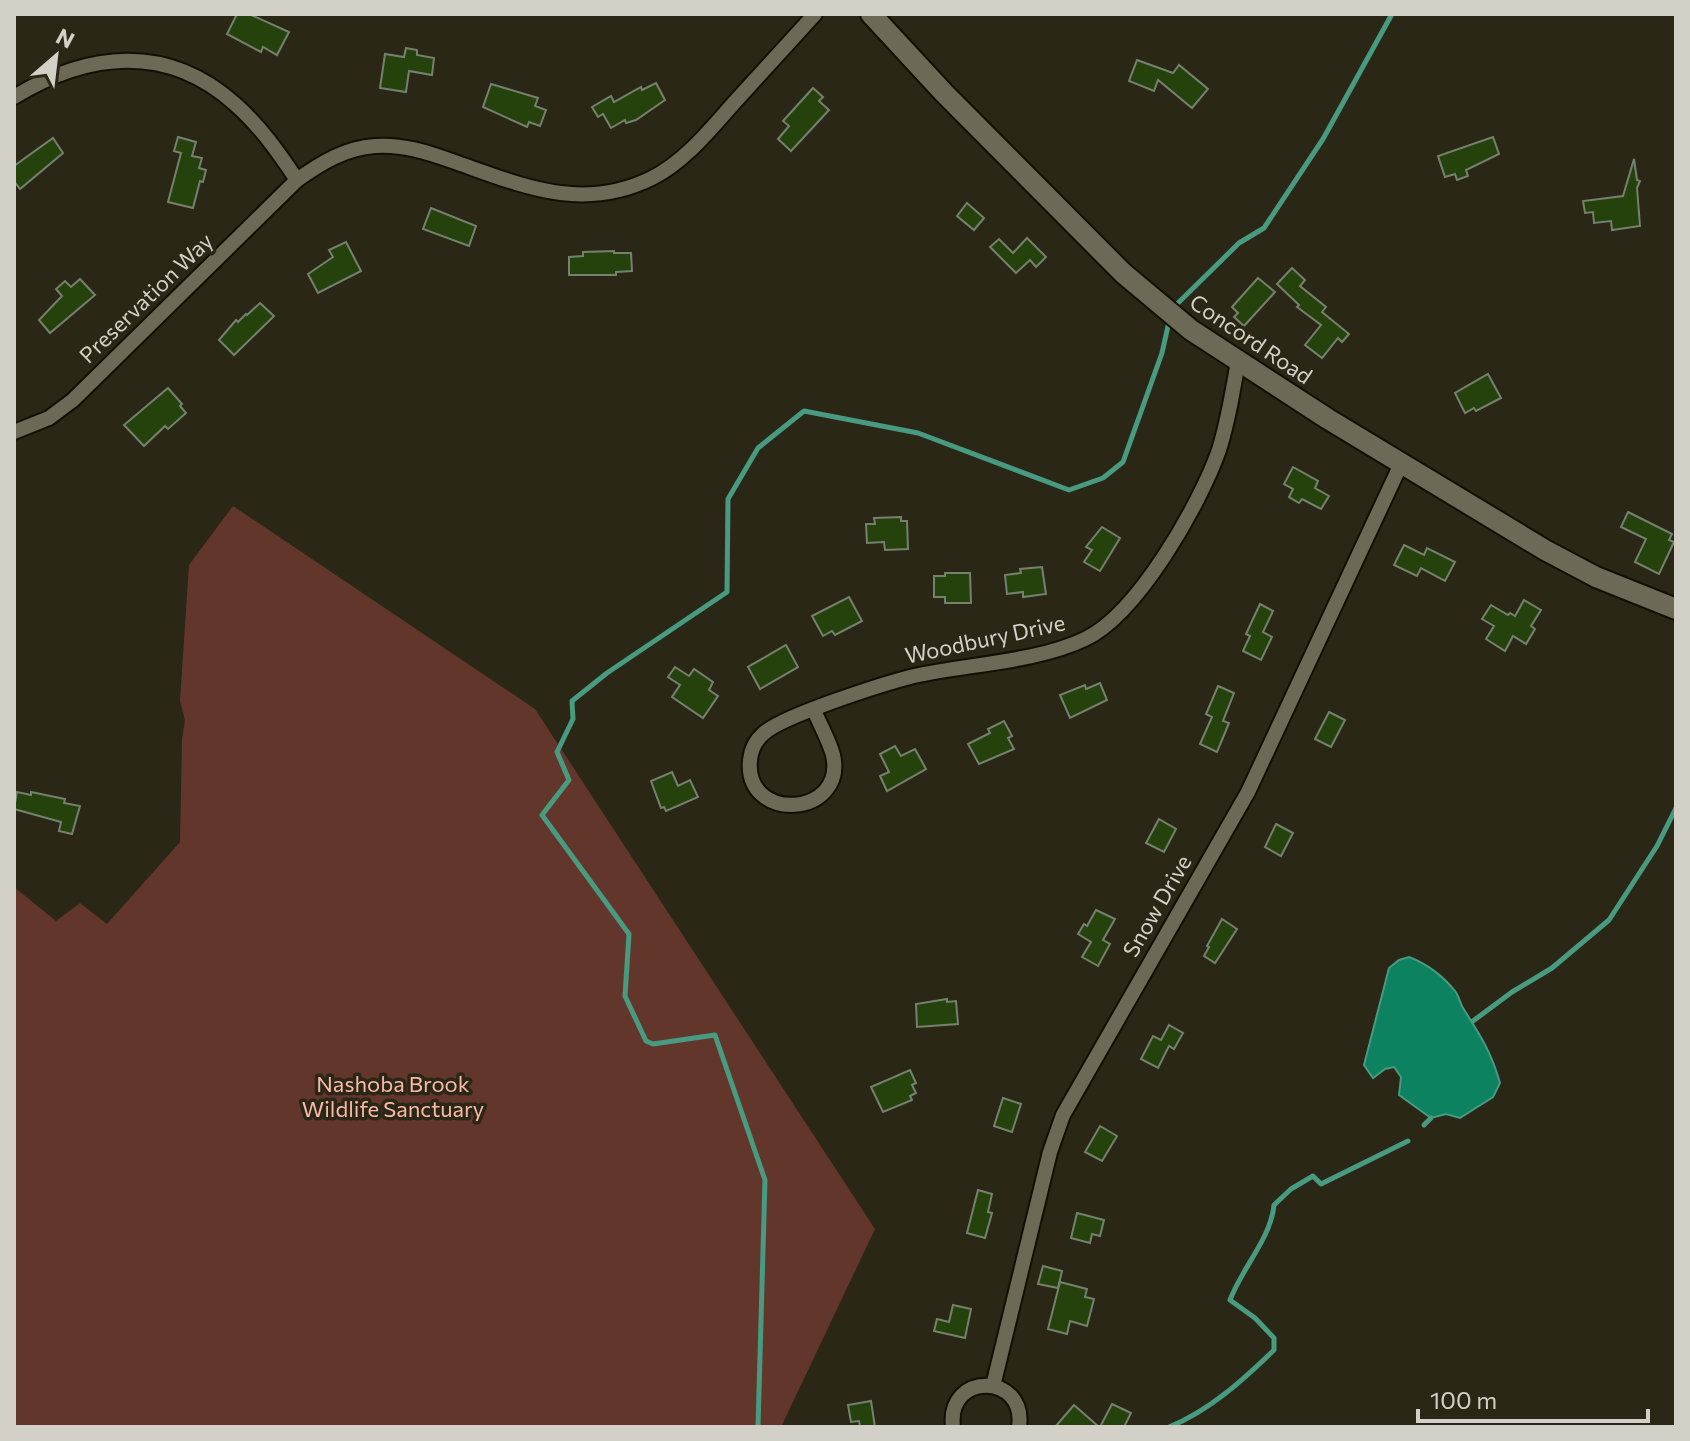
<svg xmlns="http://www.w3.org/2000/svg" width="1690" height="1441" font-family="Commissioner,sans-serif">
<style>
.green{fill:#63362b}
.water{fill:#0c8261;stroke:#489a80;stroke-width:2}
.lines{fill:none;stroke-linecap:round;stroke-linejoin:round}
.stream{stroke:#489a80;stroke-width:5}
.building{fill:#25420d;stroke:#75806f;stroke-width:2}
.street-casing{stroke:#121003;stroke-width:18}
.secondary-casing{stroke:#121003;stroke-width:24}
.street{stroke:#6c6957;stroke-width:14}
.secondary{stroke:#6c6957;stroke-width:20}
.labels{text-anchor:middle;stroke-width:7;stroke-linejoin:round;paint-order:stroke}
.street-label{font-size:22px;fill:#d3d1c7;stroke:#2a2717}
.park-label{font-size:22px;fill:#fcb8a7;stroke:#2a2717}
</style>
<rect width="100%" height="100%" fill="#2a2717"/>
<!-- green -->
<path class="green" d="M233 506 535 709 875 1229 781 1427H14V887L56 921 80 903 107 924 180 842 182 739 185 720 180 701 189 565Z"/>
<!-- water -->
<path class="water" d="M1409 957C1427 964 1443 976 1455 991 1459 996 1460 1003 1463 1008 1480 1035 1491 1051 1500 1083L1493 1097 1460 1118 1446 1114 1431 1118 1399 1095 1401 1077 1394 1067 1385 1069 1373 1078 1364 1065 1389 968 1399 960Z"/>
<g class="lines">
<!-- stream -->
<g class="stream">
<path d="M1176 305 1239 243 1264 228 1323 139 1392 14"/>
<path d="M1473 1021 1512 992 1552 968 1609 920 1657 846 1676 808"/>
<path d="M1424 1125 1431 1118"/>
<path d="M758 1427 765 1180 715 1035 653 1044 646 1041 625 996 629 934 542 815 569 780 557 752 573 719 572 701 607 673 727 592 728 499 758 448 804 411 918 433 1069 490 1103 478 1123 462 1162 353 1168 326"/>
<path d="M1169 1427C1209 1411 1243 1380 1274 1350V1338L1255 1318 1230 1300C1242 1268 1271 1238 1274 1205L1291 1189 1313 1176 1321 1184 1408 1141"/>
</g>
</g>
<!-- building -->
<g class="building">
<path d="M237 14H249L289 32 277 55 263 47 261 52 227 34Z"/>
<path d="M406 48 417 50V55L434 58 432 75 409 71 406 92 380 88 385 54 404 57Z"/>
<path d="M1137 60 1173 73 1179 65 1208 89 1192 108 1158 80 1154 91 1129 81Z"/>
<path d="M656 83 665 100 636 120 626 123 625 120 611 128 603 114 598 117 592 107 611 96 614 102 641 87 642 90Z"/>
<path d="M491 84 538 98 535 106 546 110 540 126 529 122 527 127 483 107Z"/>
<path d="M813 88 823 97 819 101 829 110 791 151 778 139 789 126 783 121Z"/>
<path d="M178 137 196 142 192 156 202 158 199 168 206 170 203 182 200 181 193 208 168 202 181 153 174 151Z"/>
<path d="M1493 137 1499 154 1466 170 1468 176 1457 180 1455 174 1445 177 1438 156Z"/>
<path d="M53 138 63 153 20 189 14 181V166Z"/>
<path d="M1634 159 1637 180 1640 181 1637 188 1640 226 1612 230 1611 221 1594 223 1593 212 1585 213 1583 201 1623 196Z"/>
<path d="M967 203 984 218 974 230 957 216Z"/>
<path d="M431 208 476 226 469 246 423 229Z"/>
<path d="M1027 238 1046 257 1036 267 1030 260 1016 273 990 247 999 239 1013 253Z"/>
<path d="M346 242 361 271 318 293 308 274 333 257 329 250Z"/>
<path d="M614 251V253H631L632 271 616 272V275H569V257L583 256V252Z"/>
<path d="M1292 268 1305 280 1300 286 1326 307 1322 312 1349 334 1342 342 1338 338 1322 358 1305 345 1321 325 1297 307 1299 305 1277 284Z"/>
<path d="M1258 278 1275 292 1244 326 1234 317 1238 313 1232 307Z"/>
<path d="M80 279 95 295 50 333 39 320 62 296 56 289 65 281 71 287Z"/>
<path d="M260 303 274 316 234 355 219 340 236 320 238 322 246 314 247 315Z"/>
<path d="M1488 374 1501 398 1476 411 1474 408 1465 413 1455 393Z"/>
<path d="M168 388 182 404 180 406 186 413 168 429 165 426 144 446 124 425Z"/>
<path d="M1293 467 1318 481 1315 488 1329 496 1321 509 1302 499 1299 503 1289 497 1293 489 1284 484Z"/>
<path d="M1628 512 1672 534 1669 540 1674 542 1659 574 1635 562 1646 539 1621 527Z"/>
<path d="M901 517V521H907L908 549 885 550 884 542 867 543 866 524H875L874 518Z"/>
<path d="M1102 527 1120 538 1100 571 1084 562 1092 550 1086 547Z"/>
<path d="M1404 545 1424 555 1427 548 1455 562 1445 581 1421 568 1417 576 1394 565Z"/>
<path d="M1042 567 1046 594 1023 597V592L1007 594 1005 575 1021 573 1020 569Z"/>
<path d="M945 573H970L971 603H945V597H934V576H945Z"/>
<path d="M849 597 862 621 835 635 832 631 823 636 812 616Z"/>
<path d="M1524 600 1541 610 1531 626 1535 629 1526 644 1513 636 1505 651 1486 639 1494 626 1482 619 1491 605 1508 615 1510 613 1515 616Z"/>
<path d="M1260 604 1273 611 1263 632 1272 637 1261 660 1243 651 1250 636 1246 634Z"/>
<path d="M786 645 798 667 760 689 748 667Z"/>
<path d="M675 667 689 676 694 669 713 682 709 690 718 696 703 718 672 697 680 685 668 677Z"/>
<path d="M1100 683 1107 700 1070 718 1060 695 1085 685 1086 689Z"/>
<path d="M1218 686 1234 693 1223 721 1229 723 1217 752 1200 744 1212 717 1206 714Z"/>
<path d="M1329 712 1345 720 1331 747 1315 739Z"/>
<path d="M1004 721 1012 736 1008 738 1014 749 979 764 968 744 990 733 988 729Z"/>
<path d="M895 746 901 756 915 749 926 769 887 791 880 776 889 772 880 754Z"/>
<path d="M672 772 678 786 690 780 698 797 666 811 664 807 661 808 651 781Z"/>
<path d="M17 792 31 795V792L65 799 64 803 80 806 72 834 59 831 61 822 14 809Z"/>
<path d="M1159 819 1176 829 1164 852 1146 843Z"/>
<path d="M1276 824 1293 833 1281 856 1265 847Z"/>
<path d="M1096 910 1115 919 1103 940 1110 944 1098 966 1082 957 1091 942 1078 934 1084 924 1087 926Z"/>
<path d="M1222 919 1237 929 1215 963 1204 956 1209 947 1207 946Z"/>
<path d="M947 999V1002L956 1001 958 1024 917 1027 916 1004Z"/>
<path d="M1169 1025 1183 1033 1174 1049 1169 1046 1158 1068 1141 1059 1153 1036 1161 1040Z"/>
<path d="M910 1070 916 1083 912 1085 916 1093 910 1096 912 1100 883 1112 871 1087Z"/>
<path d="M1003 1098 1021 1104 1012 1132 994 1126Z"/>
<path d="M1100 1126 1117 1136 1102 1161 1085 1152Z"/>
<path d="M978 1190 992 1194 988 1212 992 1213 985 1238 967 1233Z"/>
<path d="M1077 1213 1104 1220 1100 1236 1092 1234 1090 1243 1071 1238Z"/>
<path d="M1043 1266 1062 1271 1058 1288 1038 1284Z"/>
<path d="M1060 1282 1087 1289 1085 1297 1094 1299 1087 1326 1070 1321 1067 1334 1048 1329Z"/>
<path d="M953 1305 971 1309 965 1338 934 1331 937 1319 949 1322Z"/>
<path d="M871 1401 875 1427H860L859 1421 851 1422 848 1405Z"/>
<path d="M1112 1404 1131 1413 1124 1427H1100Z"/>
<path d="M1074 1405 1099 1427H1055Z"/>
</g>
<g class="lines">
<!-- street casing -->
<g class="street-casing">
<g id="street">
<path d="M14 97C88 52 167 43 235 104 260 126 279 153 297 180"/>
<path d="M14 432 49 418 73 400 297 180C321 163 345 148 375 146 402 144 427 152 452 161 521 185 581 213 652 178 684 162 709 131 733 104 760 74 788 44 815 14"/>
<path d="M814 710C820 725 829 740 833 755 847 817 744 824 750 760 751 750 755 741 763 734 781 716 886 683 914 676 968 664 1037 662 1085 639 1138 614 1200 504 1219 450 1228 421 1233 391 1238 361"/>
<path d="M993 1386 1050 1152 1063 1115 1248 792 1401 464"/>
<path d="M953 1427C946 1371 1027 1373 1019 1427"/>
</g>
</g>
<!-- secondary casing -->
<g class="secondary-casing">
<path id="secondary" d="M871 14 944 93 1123 273 1191 330 1328 419 1545 550 1596 577 1676 609"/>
</g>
<!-- street -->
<use href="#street" class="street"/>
<!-- secondary -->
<use href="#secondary" class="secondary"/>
</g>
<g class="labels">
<!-- street labels -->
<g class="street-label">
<text transform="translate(146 298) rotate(-44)" y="8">Preservation Way</text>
<text transform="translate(1251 339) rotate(34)" y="8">Concord Road</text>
<text transform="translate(985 639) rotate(-12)" y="8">Woodbury Drive</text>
<text transform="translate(1157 906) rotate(-60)" y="8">Snow Drive</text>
</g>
<!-- park labels -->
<g class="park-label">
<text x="393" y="1092">Nashoba Brook<tspan x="393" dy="25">Wildlife Sanctuary</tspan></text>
</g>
</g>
<!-- border -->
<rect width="1690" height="1441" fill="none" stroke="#d3d1c7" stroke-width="32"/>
<!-- north arrow -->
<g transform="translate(56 56) rotate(28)" stroke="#2a2717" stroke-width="6" paint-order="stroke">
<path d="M0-6L14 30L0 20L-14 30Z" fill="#d3d1c7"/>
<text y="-12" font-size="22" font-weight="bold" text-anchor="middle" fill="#d3d1c7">N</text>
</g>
<!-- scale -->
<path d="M1418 1409v12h230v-12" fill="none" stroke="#d3d1c7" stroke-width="4"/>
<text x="1430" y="1409" font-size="24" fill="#d3d1c7" stroke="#2a2717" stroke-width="6" paint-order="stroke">100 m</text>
</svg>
